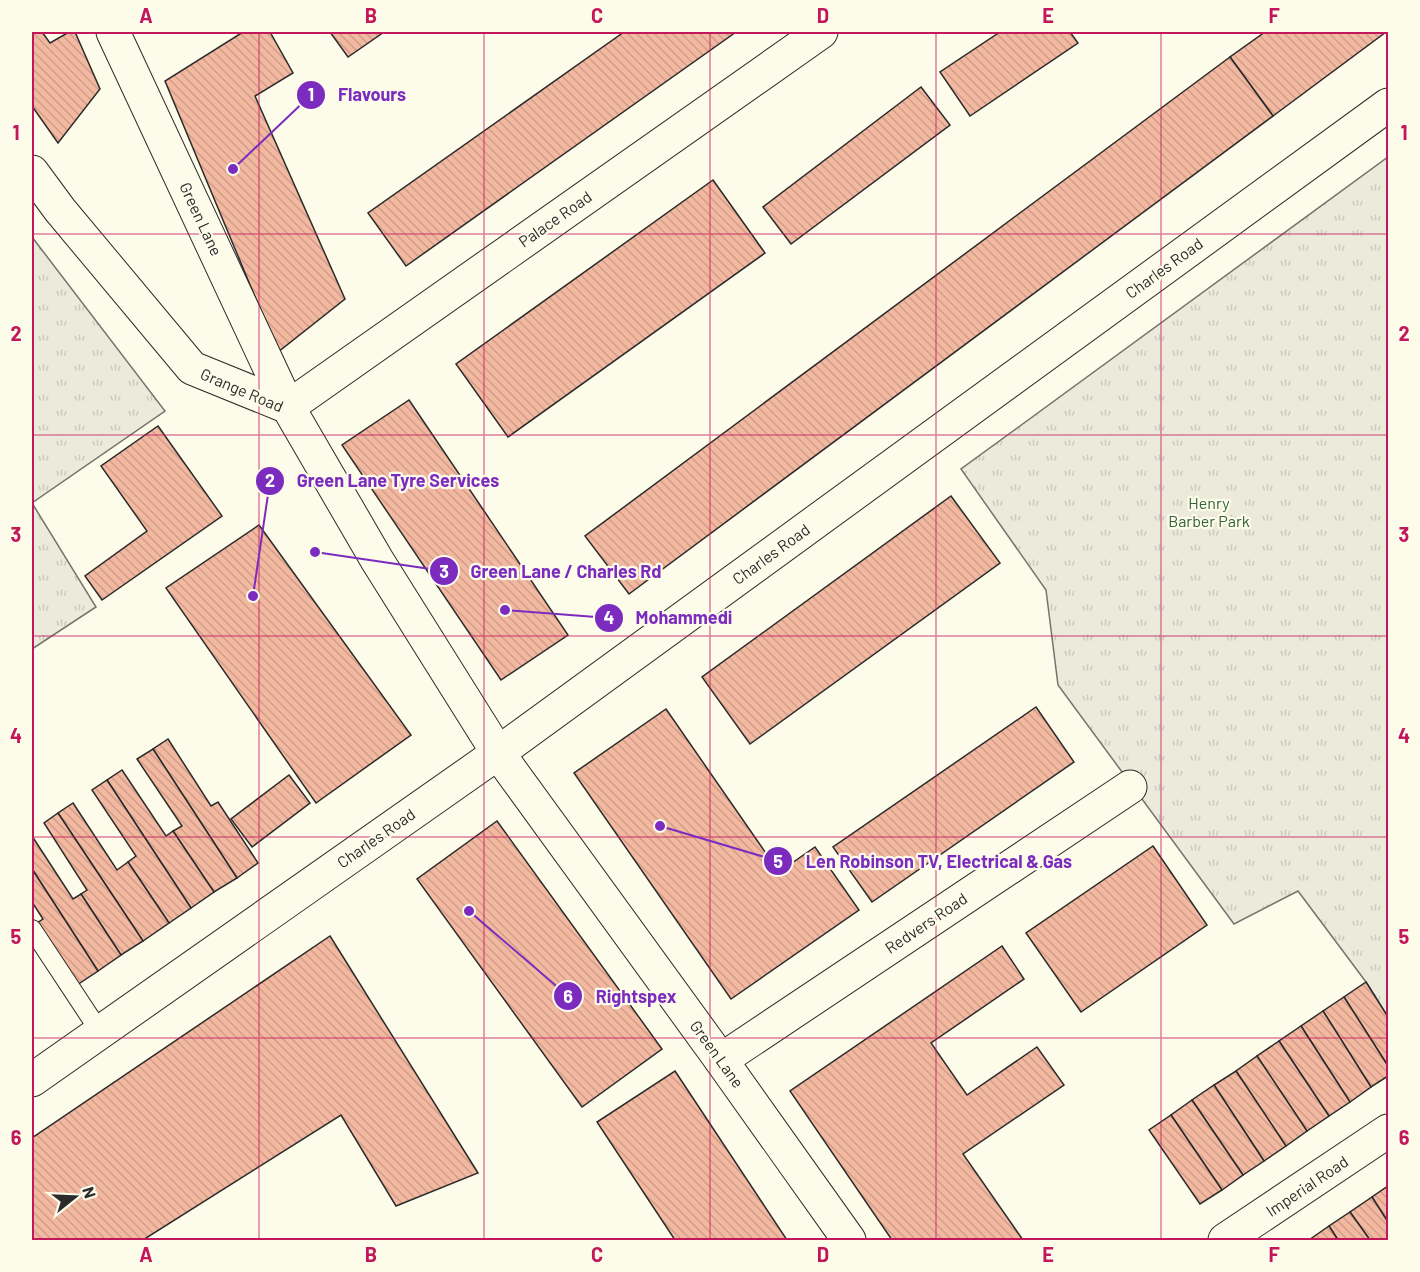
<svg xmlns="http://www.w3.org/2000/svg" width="1420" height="1272" font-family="Barlow,sans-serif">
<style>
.park{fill:url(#park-tufts);stroke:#74746e;stroke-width:1.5}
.building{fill:url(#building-back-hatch);stroke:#2b2b2b;stroke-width:1.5}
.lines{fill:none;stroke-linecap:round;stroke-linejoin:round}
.lane-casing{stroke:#2b2b2b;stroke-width:20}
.street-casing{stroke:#2b2b2b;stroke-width:35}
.secondary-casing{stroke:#2b2b2b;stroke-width:35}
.lane{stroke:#fdfbea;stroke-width:18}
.street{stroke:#fdfbea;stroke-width:33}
.secondary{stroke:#fdfbea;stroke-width:33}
.grid{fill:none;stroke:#c2185b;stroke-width:1.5;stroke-opacity:0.55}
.labels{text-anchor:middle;stroke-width:4.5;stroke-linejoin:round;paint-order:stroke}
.street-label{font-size:16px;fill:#2b2b2b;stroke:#fdfbea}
.park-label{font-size:16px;fill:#34623c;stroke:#fdfbea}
.leader{fill:none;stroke:#7b2cbf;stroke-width:2}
.callout-dot{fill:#7b2cbf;stroke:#fdfbea;stroke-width:2}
.mark-label{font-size:18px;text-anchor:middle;font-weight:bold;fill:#fff}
.callout-label{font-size:18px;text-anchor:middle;font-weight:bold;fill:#7b2cbf;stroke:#fdfbea;stroke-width:4.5;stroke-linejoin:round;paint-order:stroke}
.neatline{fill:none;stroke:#c2185b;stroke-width:2}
.grid-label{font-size:20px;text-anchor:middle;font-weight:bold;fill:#c2185b}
</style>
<defs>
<pattern id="park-tufts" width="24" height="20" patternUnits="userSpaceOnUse" patternTransform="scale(1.5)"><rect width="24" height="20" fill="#ecebdb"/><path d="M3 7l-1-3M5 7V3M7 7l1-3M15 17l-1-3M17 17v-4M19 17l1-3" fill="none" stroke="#cbcabc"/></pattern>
<pattern id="building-back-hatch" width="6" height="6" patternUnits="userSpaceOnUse" patternTransform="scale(1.5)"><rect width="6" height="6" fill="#f2b8a0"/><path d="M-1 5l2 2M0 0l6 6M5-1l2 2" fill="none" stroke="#d09e8a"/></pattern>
</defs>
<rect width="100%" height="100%" fill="#fdfbea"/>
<!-- park -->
<g class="park">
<path d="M1388 157V1017L1366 982 1298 891 1234 924 1058 685 1046 590 961 469Z"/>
<path d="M32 237 165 411 32 503 96 607 32 649Z"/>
</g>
<!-- building -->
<g class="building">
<path d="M32 32H42L50 43 69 32H75L100 89 58 143 32 106Z"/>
<path d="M243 32H270L293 73 255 96 345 299 278 352 165 81Z"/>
<path d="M330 32H384L348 57Z"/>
<path d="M624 32H736L406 266 368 213Z"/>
<path d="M1000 32H1070L1078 43 970 116 940 72Z"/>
<path d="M1265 32H1386L1273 116 1230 57Z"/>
<path d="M1230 57 1273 116 629 594 585 536Z"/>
<path d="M921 87 950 125 791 244 763 207Z"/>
<path d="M713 180 765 253 508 437 456 364Z"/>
<path d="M409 400 568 635 501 680 342 445Z"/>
<path d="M158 426 222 516 102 600 85 576 147 531 101 466Z"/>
<path d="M951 496 1000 563 750 744 702 677Z"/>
<path d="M259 525 411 735 316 803 166 588Z"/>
<path d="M1036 707 1074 762 872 902 833 847Z"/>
<path d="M666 709 779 872 815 847 859 910 731 999 574 773Z"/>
<path d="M168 739 211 806 218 802 258 863 237 878 153 749Z"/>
<path d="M153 749 237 878 214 892 173 831 182 826 137 759Z"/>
<path d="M122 770 166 836 173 831 214 892 191 908 107 780Z"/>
<path d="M289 775 310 803 252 847 231 819Z"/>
<path d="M107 780 191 908 169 923 128 862 136 856 92 790Z"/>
<path d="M73 803 117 870 128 862 169 923 143 941 58 813Z"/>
<path d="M58 813 143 941 121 955 81 894 87 890 44 823Z"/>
<path d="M497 821 662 1049 582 1107 417 879Z"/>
<path d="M32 836 73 899 81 894 121 955 98 971 32 869Z"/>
<path d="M1153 846 1207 925 1081 1012 1026 933Z"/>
<path d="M32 869 98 971 77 985 37 923 43 919 32 902Z"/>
<path d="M330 936 478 1173 396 1206 341 1115 143 1240H32V1138Z"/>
<path d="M1002 946 1024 979 931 1043 967 1095 1037 1047 1064 1085 963 1154 1023 1240H892L790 1091Z"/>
<path d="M1366 982 1388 1017V1066L1344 997Z"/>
<path d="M1344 997 1388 1066V1076L1371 1087 1323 1011Z"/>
<path d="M1323 1011 1371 1087 1350 1102 1301 1026Z"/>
<path d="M1301 1026 1350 1102 1329 1116 1279 1041Z"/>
<path d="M1279 1041 1329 1116 1307 1131 1257 1056Z"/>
<path d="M1257 1056 1307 1131 1286 1146 1236 1071Z"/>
<path d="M675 1071 787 1240H675L597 1122Z"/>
<path d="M1236 1071 1286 1146 1264 1161 1214 1085Z"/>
<path d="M1214 1085 1264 1161 1243 1175 1192 1100Z"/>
<path d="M1192 1100 1243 1175 1222 1190 1171 1115Z"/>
<path d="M1171 1115 1222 1190 1200 1204 1149 1130Z"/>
<path d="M1388 1186V1222L1372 1197Z"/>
<path d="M1372 1197 1388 1222V1240H1370L1350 1212Z"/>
<path d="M1350 1212 1370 1240H1338L1329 1226Z"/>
<path d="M1329 1226 1338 1240H1309Z"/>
</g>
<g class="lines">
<!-- lane casing -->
<g class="lane-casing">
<path id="lane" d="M32 929 100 1032"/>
</g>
<!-- street casing -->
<g class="street-casing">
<g id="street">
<path d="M113 32 288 407 821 32"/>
<path d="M721 1060 1130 787"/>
<path d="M1225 1240 1388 1131"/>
</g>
</g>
<!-- secondary casing -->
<g class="secondary-casing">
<g id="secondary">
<path d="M32 172 60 210 192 368 288 407 377 560 498 753 721 1060 849 1240"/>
<path d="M32 1080 498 753 1388 105"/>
</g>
</g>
<!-- lane -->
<use href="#lane" class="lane"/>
<!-- street -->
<use href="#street" class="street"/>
<!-- secondary -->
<use href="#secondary" class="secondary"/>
</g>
<!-- grid -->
<path class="grid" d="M259 32V1240M484 32V1240M710 32V1240M936 32V1240M1161 32V1240M32 234H1388M32 435H1388M32 636H1388M32 837H1388M32 1038H1388"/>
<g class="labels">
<!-- street labels -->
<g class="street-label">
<text transform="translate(201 219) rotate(65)" y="6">Green Lane</text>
<text transform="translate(555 219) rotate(-35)" y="6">Palace Road</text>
<text transform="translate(1164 268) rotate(-36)" y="6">Charles Road</text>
<text transform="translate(242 390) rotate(23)" y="6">Grange Road</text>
<text transform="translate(771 554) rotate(-36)" y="6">Charles Road</text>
<text transform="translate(376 838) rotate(-35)" y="6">Charles Road</text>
<text transform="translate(926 923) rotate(-34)" y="6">Redvers Road</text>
<text transform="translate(717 1054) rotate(54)" y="6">Green Lane</text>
<text transform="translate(1307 1186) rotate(-34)" y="6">Imperial Road</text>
</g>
<!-- park labels -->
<g class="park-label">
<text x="1209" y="509">Henry<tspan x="1209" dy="18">Barber Park</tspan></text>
</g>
</g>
<!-- callouts -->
<path class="leader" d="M233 169L311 95M253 596L270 481M315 552L444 571M505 610L609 618M660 826L778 861M469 911L568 996"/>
<g class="callout-dot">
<circle cx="233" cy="169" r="6"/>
<circle cx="253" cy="596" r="6"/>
<circle cx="315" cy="552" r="6"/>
<circle cx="505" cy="610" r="6"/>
<circle cx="660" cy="826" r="6"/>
<circle cx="469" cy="911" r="6"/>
<circle cx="311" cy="95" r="15"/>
<circle cx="270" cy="481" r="15"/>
<circle cx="444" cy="571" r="15"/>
<circle cx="609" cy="618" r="15"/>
<circle cx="778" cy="861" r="15"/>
<circle cx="568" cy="996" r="15"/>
</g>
<g class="mark-label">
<text x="311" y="101">1</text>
<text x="270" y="487">2</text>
<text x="444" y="578">3</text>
<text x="609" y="624">4</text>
<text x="778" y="868">5</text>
<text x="568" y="1003">6</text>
</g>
<g class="callout-label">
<text x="372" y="101">Flavours</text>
<text x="398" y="487">Green Lane Tyre Services</text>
<text x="566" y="578">Green Lane / Charles Rd</text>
<text x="684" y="624">Mohammedi</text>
<text x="939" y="868">Len Robinson TV, Electrical &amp; Gas</text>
<text x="636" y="1003">Rightspex</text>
</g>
<!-- border -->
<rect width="1420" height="1272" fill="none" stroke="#fdfbea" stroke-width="66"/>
<!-- north arrow -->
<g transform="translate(75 1197) rotate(72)" stroke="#fdfbea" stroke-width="4.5" paint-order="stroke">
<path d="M0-4.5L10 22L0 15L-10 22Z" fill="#2b2b2b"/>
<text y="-9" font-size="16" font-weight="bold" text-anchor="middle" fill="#2b2b2b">N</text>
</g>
<rect x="33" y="33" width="1354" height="1206" class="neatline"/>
<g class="grid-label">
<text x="146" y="23">A</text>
<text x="371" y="23">B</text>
<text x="597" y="23">C</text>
<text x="823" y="23">D</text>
<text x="1048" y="23">E</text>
<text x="1274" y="23">F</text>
<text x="16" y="140">1</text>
<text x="1404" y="140">1</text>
<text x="16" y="341">2</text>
<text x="1404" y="341">2</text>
<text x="16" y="542">3</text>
<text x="1404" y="542">3</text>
<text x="16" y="743">4</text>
<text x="1404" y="743">4</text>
<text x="16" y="944">5</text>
<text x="1404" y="944">5</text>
<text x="16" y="1145">6</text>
<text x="1404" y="1145">6</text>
<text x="146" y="1262">A</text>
<text x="371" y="1262">B</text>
<text x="597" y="1262">C</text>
<text x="823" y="1262">D</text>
<text x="1048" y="1262">E</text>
<text x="1274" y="1262">F</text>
</g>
</svg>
